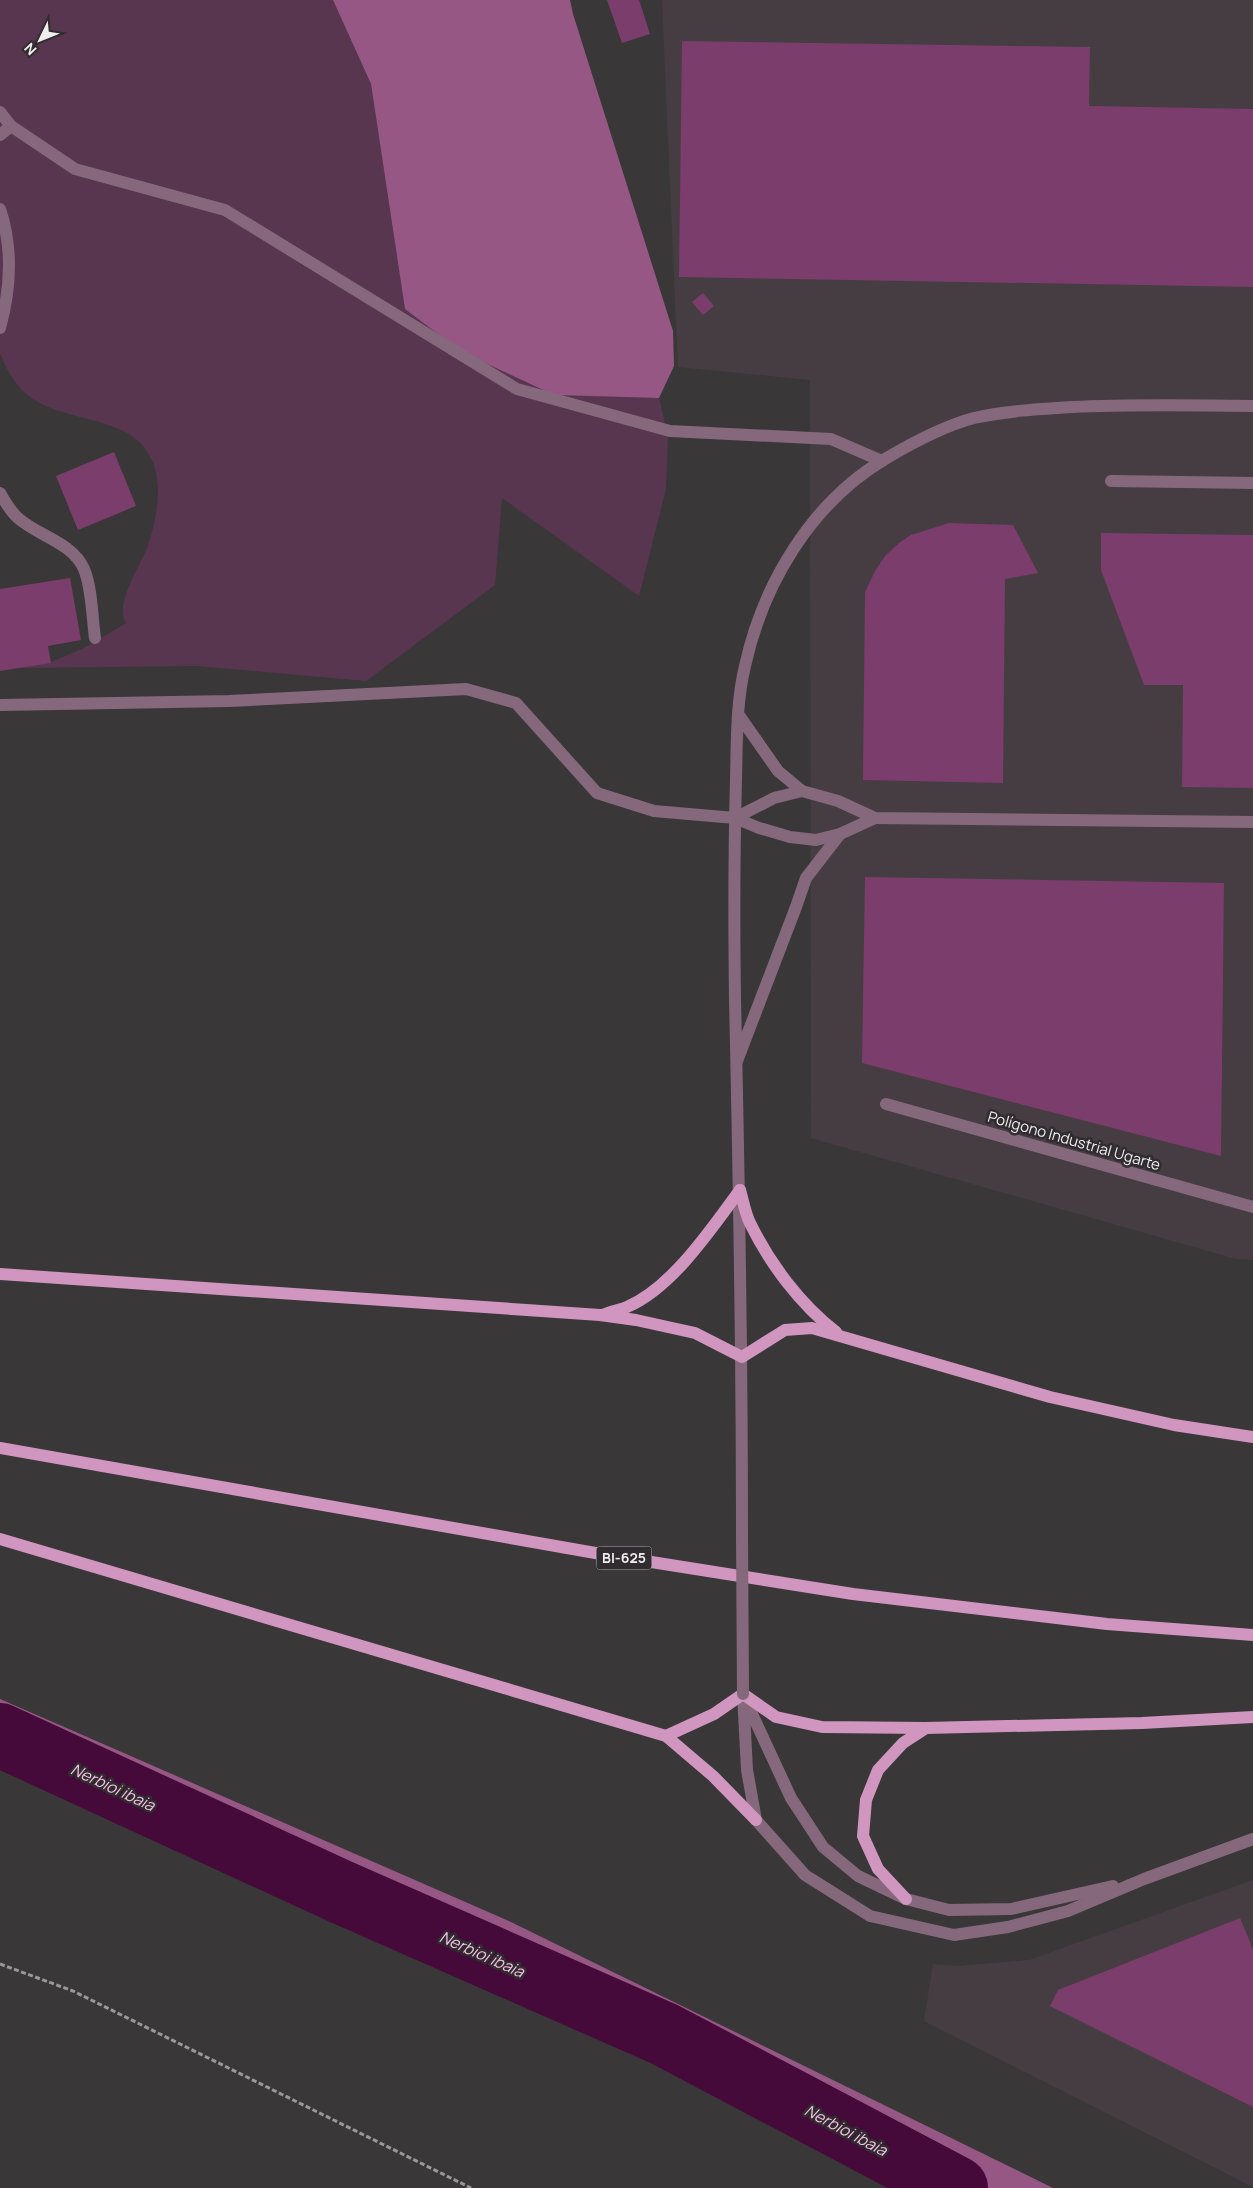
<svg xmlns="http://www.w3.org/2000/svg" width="1253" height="2188" font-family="Manrope,sans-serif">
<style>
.built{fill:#463d43}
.green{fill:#59364f}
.forest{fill:#975785}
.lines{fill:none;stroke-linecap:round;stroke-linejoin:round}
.river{stroke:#450a39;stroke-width:64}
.building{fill:#7b3d6b}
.path{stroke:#9a9899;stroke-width:3;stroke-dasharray:5 2.5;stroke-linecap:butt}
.service{stroke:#86687c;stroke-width:12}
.minor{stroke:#86687c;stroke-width:12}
.tertiary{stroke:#86687c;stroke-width:12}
.primary{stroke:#d196c0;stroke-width:12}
.tertiary-bridge{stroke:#86687c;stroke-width:12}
.labels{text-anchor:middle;stroke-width:5;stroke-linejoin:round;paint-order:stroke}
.shield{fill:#302c2f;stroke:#b6b3b5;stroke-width:1}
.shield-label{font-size:14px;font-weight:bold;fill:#efedee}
.street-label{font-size:15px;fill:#efedee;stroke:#302c2f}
.water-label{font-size:16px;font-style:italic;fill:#f7bfe5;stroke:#302c2f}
</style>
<rect width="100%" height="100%" fill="#3a3739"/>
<!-- built -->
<g class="built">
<path d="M662 0H1253V1260L1236 1259 811 1138 810 380 678 367Z"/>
<path d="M1253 1880V2187L924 2021 933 1964 959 1966 1029 1960Z"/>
</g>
<!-- green -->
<path class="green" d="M0 0H333L371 84 405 309 554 395 659 398 668 436 666 489 639 596 502 498 495 585 366 681 196 666 15 668 49 663 86 647 126 623C114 603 141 566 148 545 157 518 164 482 150 456 128 412 55 425 21 389 12 379 5 366 0 353Z"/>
<!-- forest -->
<g class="forest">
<path d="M333 0H570L573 14 673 331 674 366 659 398 554 395 462 352 405 309 371 84Z"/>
<path d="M0 1699 511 1922 1053 2188H930L661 2047 0 1761Z"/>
</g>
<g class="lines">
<!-- river -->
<path class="river" d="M0 1735 339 1891 664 2034 956 2188"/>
</g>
<!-- building -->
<g class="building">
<path d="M607 0H639L650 34 622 43Z"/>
<path d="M682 41 1090 47 1089 106 1253 109V287L679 277Z"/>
<path d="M703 293 714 306 703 315 692 302Z"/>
<path d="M114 452 136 506 78 530 56 476Z"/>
<path d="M949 523 1013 525 1038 573 1005 579 1003 783 863 780 865 592 875 571 885 556 899 543 911 535Z"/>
<path d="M1101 533 1253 535V788L1182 787 1183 685H1144L1101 570Z"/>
<path d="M70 578 81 640 48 646 51 663 0 671V589Z"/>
<path d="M865 877 1224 883 1221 1156 862 1063Z"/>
<path d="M1240 1918 1253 1949V2107L1050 2006 1058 1990Z"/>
</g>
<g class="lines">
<!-- path -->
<path class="path" d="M0 1964 73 1991 471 2188"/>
<!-- service -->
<g class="service">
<path d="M1111 481 1253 483"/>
<path d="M0 705 229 701 466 689 516 703 597 793 654 811 735 818 759 828 790 837 816 840 840 834 875 818"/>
<path d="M738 714 778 771 802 791 838 801 875 818 1253 822"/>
<path d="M735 818 774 798 802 791"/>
<path d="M737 1061 796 907 806 878 840 834"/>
<path d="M886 1104 1253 1207"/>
</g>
<!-- minor -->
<g class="minor">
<path d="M0 112 11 126 75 169 225 210 517 389 670 431 831 439 882 461"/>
<path d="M0 135 11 126"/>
<path d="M0 209C13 248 11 288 0 328"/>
<path d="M0 493C5 502 10 511 18 518 38 536 72 542 84 569 92 588 92 617 95 638"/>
<path d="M743 1694 747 1770 756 1820 805 1875 870 1916 954 1935 1008 1927 1068 1911 1144 1879 1253 1839"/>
<path d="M746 1701 791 1798 823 1847 858 1876 906 1899 949 1910 1011 1909 1113 1886"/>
</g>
<!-- tertiary -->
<path class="tertiary" d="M742 1536C742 1357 739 1178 735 999 734 925 734 853 736 779 737 742 736 703 745 666 763 584 811 503 885 459 912 443 943 426 974 418 1006 411 1039 409 1072 407 1132 404 1192 405 1253 406"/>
<!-- primary -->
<g class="primary">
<path d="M740 1190C743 1200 745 1213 750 1223 770 1264 800 1304 836 1332"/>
<path d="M0 1274 600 1315 636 1320 695 1333 742 1357 785 1330 812 1328 1050 1397 1174 1425 1253 1437"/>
<path d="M605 1314C612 1311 620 1310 627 1307 672 1288 712 1228 740 1190"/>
<path d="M0 1448 601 1554 853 1594 1107 1624 1253 1635"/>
<path d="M0 1539 666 1736 713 1776 756 1820"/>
<path d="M666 1736 714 1714 743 1694 776 1717 822 1727 926 1728 1142 1723 1253 1717"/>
<path d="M906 1899 878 1869 863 1836 866 1800 878 1770 903 1743 926 1728"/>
</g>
<!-- tertiary-bridge -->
<path class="tertiary-bridge" d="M742 1536 743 1694"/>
</g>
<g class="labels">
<!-- shield labels -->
<rect class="shield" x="596.5" y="1546.5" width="55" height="23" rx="4"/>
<g class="shield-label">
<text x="624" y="1563">BI-625</text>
</g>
<!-- street labels -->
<g class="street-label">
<text transform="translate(1074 1141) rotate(16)" y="5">Polígono Industrial Ugarte</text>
</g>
<!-- water labels -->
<g class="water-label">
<text transform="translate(113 1787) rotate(25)" y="6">Nerbioi ibaia</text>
<text transform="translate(482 1954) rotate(24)" y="6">Nerbioi ibaia</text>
<text transform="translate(846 2130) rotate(28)" y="6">Nerbioi ibaia</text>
</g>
</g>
<!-- north arrow -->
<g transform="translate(40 40) rotate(227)" stroke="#302c2f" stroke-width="4" paint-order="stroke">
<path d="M0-4L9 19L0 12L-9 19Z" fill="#efedee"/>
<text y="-8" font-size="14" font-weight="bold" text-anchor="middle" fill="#efedee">N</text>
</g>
</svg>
